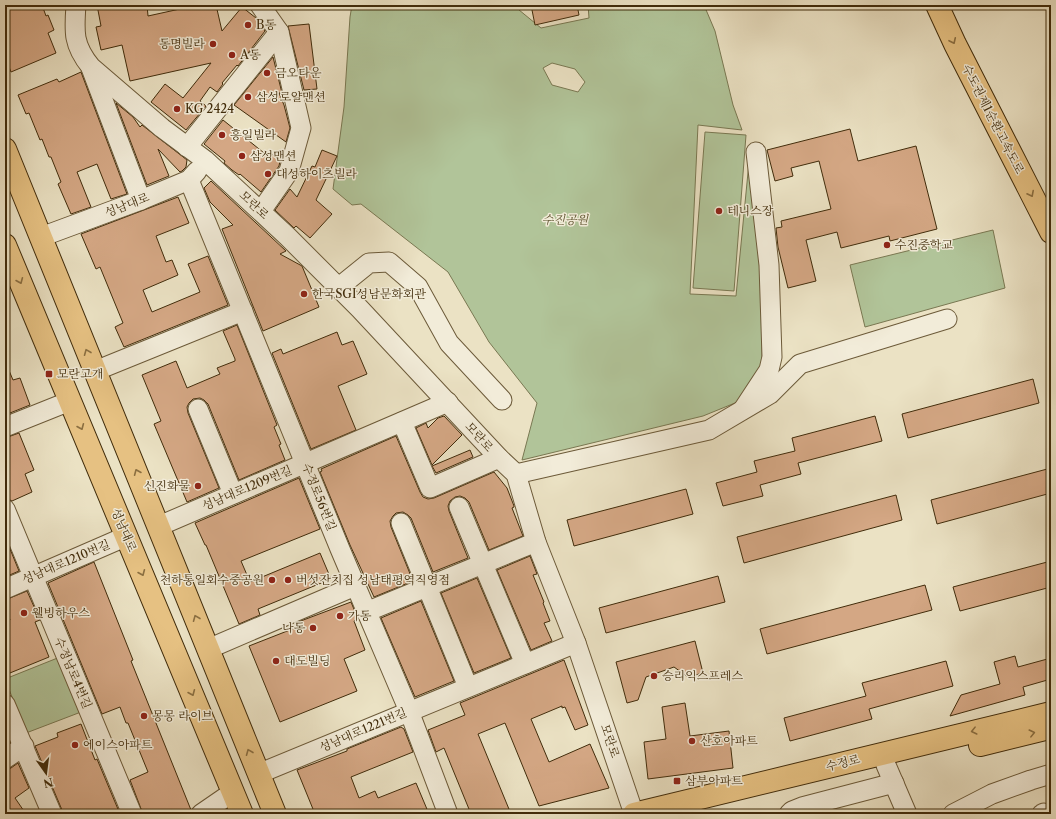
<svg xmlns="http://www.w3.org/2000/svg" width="1056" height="819" font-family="'Libre Caslon Text','Noto Serif KR',serif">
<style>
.green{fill:#b1c499;stroke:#797852;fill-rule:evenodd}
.building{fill:#d4a784;stroke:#412c0b}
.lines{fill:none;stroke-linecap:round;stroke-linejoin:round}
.minor-casing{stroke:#6c5a39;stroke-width:21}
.major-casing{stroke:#412c0b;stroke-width:24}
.highway-casing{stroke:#412c0b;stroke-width:24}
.minor{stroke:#f2ecd9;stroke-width:19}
.major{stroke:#e6c182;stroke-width:22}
.highway{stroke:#e6c182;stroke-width:22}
.oneway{stroke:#8b6f41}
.poi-dot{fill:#8f2418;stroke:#f2ecd9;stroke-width:1.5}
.labels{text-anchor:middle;stroke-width:3;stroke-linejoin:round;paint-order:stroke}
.poi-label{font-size:12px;fill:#412c0b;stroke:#f2ecd9;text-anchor:start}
.street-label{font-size:12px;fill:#412c0b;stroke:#f2ecd9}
.park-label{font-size:12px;font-style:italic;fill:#5d522e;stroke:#f2ecd9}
</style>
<rect width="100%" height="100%" fill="#ebe2c4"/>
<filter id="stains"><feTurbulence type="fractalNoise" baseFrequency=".005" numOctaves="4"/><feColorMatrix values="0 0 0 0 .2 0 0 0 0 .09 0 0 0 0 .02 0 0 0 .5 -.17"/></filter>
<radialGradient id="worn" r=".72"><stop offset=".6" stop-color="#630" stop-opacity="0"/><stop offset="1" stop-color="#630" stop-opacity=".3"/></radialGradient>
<!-- green -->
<g class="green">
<path d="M352 5H513L541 28 589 18 588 5H704L715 31 733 105 742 130 698 125 690 294 736 296 749 162 763 266 762 367 740 401 703 416 522 460 537 403 489 342 448 272 361 204 352 205 333 189 344 107 350 17ZM552 63 575 69 585 82 578 92 552 85 543 68Z"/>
<path d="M705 132 746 135 734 291 693 288Z"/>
<path d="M993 230 1005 288 865 327 850 265Z"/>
<path d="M60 657 81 712 26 733 5 679Z"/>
</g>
<!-- building -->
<g class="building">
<path d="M5 5H42L46 16 48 15 54 30 48 33 56 53 11 72 5 57Z"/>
<path d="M97 5H147L148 16 198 5H216L222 31 242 7 256 18 265 31 238 66 237 65 222 83 223 84 217 92 210 87 200 101 206 106 186 130 151 102 165 84 183 98 211 63 130 81 122 45 101 50 96 27 101 26Z"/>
<path d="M531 5H577L579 15 535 25Z"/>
<path d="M309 24 317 89 304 90 288 26Z"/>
<path d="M273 57 282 93H279L284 105 290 128 286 142 234 105Z"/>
<path d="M81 72 127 194 111 199 97 164 77 172 91 207 71 214 58 184 61 182 51 157H49L42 139 40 140 29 113 26 114 18 95 57 79 59 82Z"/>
<path d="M116 103 133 117 140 127 142 125 187 160 186 167 182 171 180 172 158 149 169 176 147 185Z"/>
<path d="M223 120 269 157 272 154 280 161 279 166 261 192 240 174 239 175 232 170 224 163 225 161 204 144Z"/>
<path d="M850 129 858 161 916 146 937 229 890 241 889 236 841 248 837 232 806 240 816 281 788 288 778 247 776 228 782 227 781 221 831 209 819 161 791 168 793 176 775 181 767 150Z"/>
<path d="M322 150 337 156 316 200 332 214 310 238 296 226 294 228 275 210 290 189 297 197 312 166 315 167Z"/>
<path d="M211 181 286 251 280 254 302 266 319 307 263 331 222 229 233 225 210 202 204 188Z"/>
<path d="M178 197 189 223 156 236 166 262 172 260 178 275 143 290 152 312 200 292 188 264 208 256 228 305 124 347 115 327 123 323 100 267 96 269 81 234Z"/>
<path d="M237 325 277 425 274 427 281 444 279 445 285 460 239 480 208 404 204 400 200 398 193 399 189 403 187 407 188 413 219 488 187 502 154 424 161 421 142 375 176 361 187 388 220 374 217 368 235 361V359L223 331Z"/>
<path d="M337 332 342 345 353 341 367 374 338 386 356 430 311 449 272 353 281 349 283 354Z"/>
<path d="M5 361 13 380 20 378 30 405 5 415Z"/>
<path d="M1033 379 1039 403 908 438 902 414Z"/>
<path d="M444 416 462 435 432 465 416 428 426 423 428 428 438 418Z"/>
<path d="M875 416 882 441 798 463 801 474 760 485 763 496 723 506 716 483 757 472 754 461 795 451 792 438Z"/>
<path d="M19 433 34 470 25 474 32 492 12 501 6 498 5 495V438Z"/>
<path d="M396 436 420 492 423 497 428 499 434 498 494 472 507 488 514 506V507L512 508 523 536 489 550 469 502 465 498 460 496 455 497 450 501 448 506 449 511 468 558 433 572 411 518 408 515 403 512 396 513 393 516 390 521 391 527 413 581 374 597 350 545 320 472 322 471 321 469Z"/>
<path d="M470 450 473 457 436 473 432 466Z"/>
<path d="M1051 468V493L937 524 931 500Z"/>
<path d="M299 478 320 529 241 561 250 582 320 553 331 579 258 609 260 615 239 624 206 545H205L195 523Z"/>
<path d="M686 489 693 514 574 546 567 520Z"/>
<path d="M896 495 902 520 744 563 737 537Z"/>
<path d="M8 544 19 571 5 577V546Z"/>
<path d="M530 556 537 574 533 575 544 602 543 603 550 621 544 623 552 641 531 650 497 570Z"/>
<path d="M1051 561V587L960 611 953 587Z"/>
<path d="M94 562 133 660 131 661 191 810 180 814H143L130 780 148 772 128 723H126L120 707 102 714 48 583Z"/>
<path d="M718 576 725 602 606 633 599 608Z"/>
<path d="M477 578 511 658 474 673 441 593Z"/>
<path d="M925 585 932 610 767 654 760 629Z"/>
<path d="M27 591 40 620 35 622 49 657 5 675V622L10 620 5 607V600Z"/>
<path d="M421 601 454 681 415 697 381 618Z"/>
<path d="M351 602 358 619 354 621 365 650 344 659 357 691 280 722 249 646 300 626 298 622Z"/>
<path d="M695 641 703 673 688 677 674 667 646 677 638 700 627 703 616 662Z"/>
<path d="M1015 656 1018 667 1051 658V679L1023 687 1025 695 950 716 961 695 1000 684 994 662Z"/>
<path d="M564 660 588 725 575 730 565 707 562 708V706L531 719 549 762 590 744 609 788 539 806 505 723 478 734 511 814H471L444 748 436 752 428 730 465 715 460 703Z"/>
<path d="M946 661 953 686 869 709 872 719 790 741 784 718 866 696 862 683Z"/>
<path d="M685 703 690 736 729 731 733 768 648 779 644 742 666 739 662 707Z"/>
<path d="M81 724 95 760 97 759 120 814H63L62 810 35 746 58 737 57 733Z"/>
<path d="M401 727 404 729 413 752 351 777 359 798 375 791 378 798 416 783 429 814H315L297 770 347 751V749Z"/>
<path d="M18 763 29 788 15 798 26 814H5V770L11 768Z"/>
</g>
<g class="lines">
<!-- minor casing -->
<g class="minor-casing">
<g id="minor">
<path d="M76 5C74 32 73 45 91 67L162 128 205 160 287 236 360 309 499 458 516 474 536 542 576 643 634 814"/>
<path d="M260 5 279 32 301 128 289 171 261 211"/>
<path d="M91 68 141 200"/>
<path d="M187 147 279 32"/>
<path d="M189 180 340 549 409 711 448 814"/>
<path d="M41 237 141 200 189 180 197 171"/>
<path d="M338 288 369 263 389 262 418 287 449 343 502 400"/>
<path d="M95 371 243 311"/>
<path d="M744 408 769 370 772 357 769 265 756 152"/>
<path d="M198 409 233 494"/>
<path d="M402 422 430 488 499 458"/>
<path d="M5 427 70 401"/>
<path d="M516 474 709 430 770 394 800 364 947 319"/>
<path d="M459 507 525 664"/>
<path d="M5 509 132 814"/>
<path d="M401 523 468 687"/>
<path d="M159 526 448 402"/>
<path d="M5 589 127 536"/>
<path d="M366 612 536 542"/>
<path d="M208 649 355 586"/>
<path d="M5 704 52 814"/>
<path d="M5 759 24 746"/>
<path d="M886 765 907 814"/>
<path d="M258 774 576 643"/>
<path d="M201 814 233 792"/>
<path d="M789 814 792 811 802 807 894 783"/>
<path d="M953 814 992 794 1031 780 1051 774"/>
<path d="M1042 814 1044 813"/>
</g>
</g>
<!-- major casing -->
<g class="major-casing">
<g id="major">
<path d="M5 149 275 814"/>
<path d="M5 245 242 814"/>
<path d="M980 745 1049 728"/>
<path d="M634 814 1051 713"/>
</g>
</g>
<!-- highway casing -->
<g class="highway-casing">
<path id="highway" d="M937 5 955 44 1051 232"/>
</g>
<!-- minor -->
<use href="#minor" class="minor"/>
<!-- major -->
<use href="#major" class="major"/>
<!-- highway -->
<use href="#highway" class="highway"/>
</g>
<!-- one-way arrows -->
<defs><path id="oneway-chevron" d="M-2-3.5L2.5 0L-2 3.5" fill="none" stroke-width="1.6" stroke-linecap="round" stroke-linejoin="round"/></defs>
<g class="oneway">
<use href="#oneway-chevron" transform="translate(953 41) rotate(65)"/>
<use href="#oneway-chevron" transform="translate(1031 194) rotate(63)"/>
<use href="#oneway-chevron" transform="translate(20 281) rotate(67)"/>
<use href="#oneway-chevron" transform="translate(87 352) rotate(-112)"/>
<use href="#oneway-chevron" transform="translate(81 427) rotate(67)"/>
<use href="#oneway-chevron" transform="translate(137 472) rotate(-113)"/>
<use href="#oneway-chevron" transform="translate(142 573) rotate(67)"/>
<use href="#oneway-chevron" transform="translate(196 618) rotate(-112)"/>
<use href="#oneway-chevron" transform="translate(192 693) rotate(67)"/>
<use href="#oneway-chevron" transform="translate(974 731) rotate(166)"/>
<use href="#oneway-chevron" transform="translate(1032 733) rotate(-14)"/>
<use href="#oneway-chevron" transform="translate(249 752) rotate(-112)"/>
</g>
<!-- markers -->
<g class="poi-dot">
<circle cx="248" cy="25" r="4"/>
<circle cx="213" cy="44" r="4"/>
<circle cx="232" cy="55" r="4"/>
<circle cx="267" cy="73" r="4"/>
<circle cx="248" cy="97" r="4"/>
<circle cx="177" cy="109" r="4"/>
<circle cx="222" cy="135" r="4"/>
<circle cx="242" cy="156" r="4"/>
<circle cx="268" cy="174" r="4"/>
<circle cx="719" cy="211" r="4"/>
<circle cx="887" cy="245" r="4"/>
<circle cx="304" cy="294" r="4"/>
<rect x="45" y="370" width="8" height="8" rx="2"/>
<circle cx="198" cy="486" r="4"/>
<circle cx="272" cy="580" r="4"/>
<circle cx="288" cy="580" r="4"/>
<circle cx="24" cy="613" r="4"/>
<circle cx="340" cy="616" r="4"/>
<circle cx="313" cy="628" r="4"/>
<circle cx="276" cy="661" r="4"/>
<circle cx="654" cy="676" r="4"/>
<circle cx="144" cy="716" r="4"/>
<circle cx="692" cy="741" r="4"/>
<circle cx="75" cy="745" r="4"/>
<rect x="673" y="777" width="8" height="8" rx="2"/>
</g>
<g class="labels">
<!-- poi labels -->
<g class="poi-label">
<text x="256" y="29">B동</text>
<text x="205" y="48" text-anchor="end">동명빌라</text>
<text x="240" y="59">A동</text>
<text x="275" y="77">금오타운</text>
<text x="256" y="101">삼성로얄맨션</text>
<text x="185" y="113">KG 2424</text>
<text x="230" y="139">흥일빌라</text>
<text x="250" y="160">삼성맨션</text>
<text x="276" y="178">대성하이츠빌라</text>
<text x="727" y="215">테니스장</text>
<text x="895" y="249">수진중학교</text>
<text x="312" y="298">한국SGI성남문화회관</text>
<text x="57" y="378">모란고개</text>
<text x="190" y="490" text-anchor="end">신진화물</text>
<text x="264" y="584" text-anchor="end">천하통일회수중공원</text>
<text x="296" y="584">버섯잔치집 성남태평역직영점</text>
<text x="32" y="617">웰빙하우스</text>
<text x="348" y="620">가동</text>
<text x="305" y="632" text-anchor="end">나동</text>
<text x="284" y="665">대도빌딩</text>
<text x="662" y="680">승리익스프레스</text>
<text x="152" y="720">몽몽 라이브</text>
<text x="700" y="745">산호아파트</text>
<text x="83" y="749">에이스아파트</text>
<text x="685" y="785">삼부아파트</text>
</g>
<!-- street labels -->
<g class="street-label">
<text transform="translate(993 119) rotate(63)" y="4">수도권제1순환고속도로</text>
<text transform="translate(127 205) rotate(-21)" y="4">성남대로</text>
<text transform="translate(254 205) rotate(43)" y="4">모란로</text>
<text transform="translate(479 437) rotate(48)" y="4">모란로</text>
<text transform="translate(247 488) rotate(-23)" y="4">성남대로1209번길</text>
<text transform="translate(319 497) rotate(68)" y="4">수정로56번길</text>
<text transform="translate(124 530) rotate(67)" y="4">성남대로</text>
<text transform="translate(66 562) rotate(-23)" y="4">성남대로1210번길</text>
<text transform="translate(73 673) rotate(67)" y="4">수정남로4번길</text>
<text transform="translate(363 730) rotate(-23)" y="4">성남대로1221번길</text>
<text transform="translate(610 741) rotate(71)" y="4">모란로</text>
<text transform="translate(843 763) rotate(-14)" y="4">수정로</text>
</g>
<!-- park labels -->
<g class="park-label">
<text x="565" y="224">수진공원</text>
</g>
</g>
<!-- margin -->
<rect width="1056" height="819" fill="none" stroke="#ebe2c4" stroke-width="20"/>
<rect x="6" y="6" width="1044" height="807" fill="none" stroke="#412c0b" stroke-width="2"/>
<rect x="10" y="10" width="1036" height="799" fill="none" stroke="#412c0b"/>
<!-- north arrow -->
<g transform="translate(46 773) rotate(166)" stroke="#f2ecd9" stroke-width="3" paint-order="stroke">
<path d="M0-3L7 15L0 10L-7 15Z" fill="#412c0b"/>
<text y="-6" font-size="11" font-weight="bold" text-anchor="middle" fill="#412c0b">N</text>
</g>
<rect width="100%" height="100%" filter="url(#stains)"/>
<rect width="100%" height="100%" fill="url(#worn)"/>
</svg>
